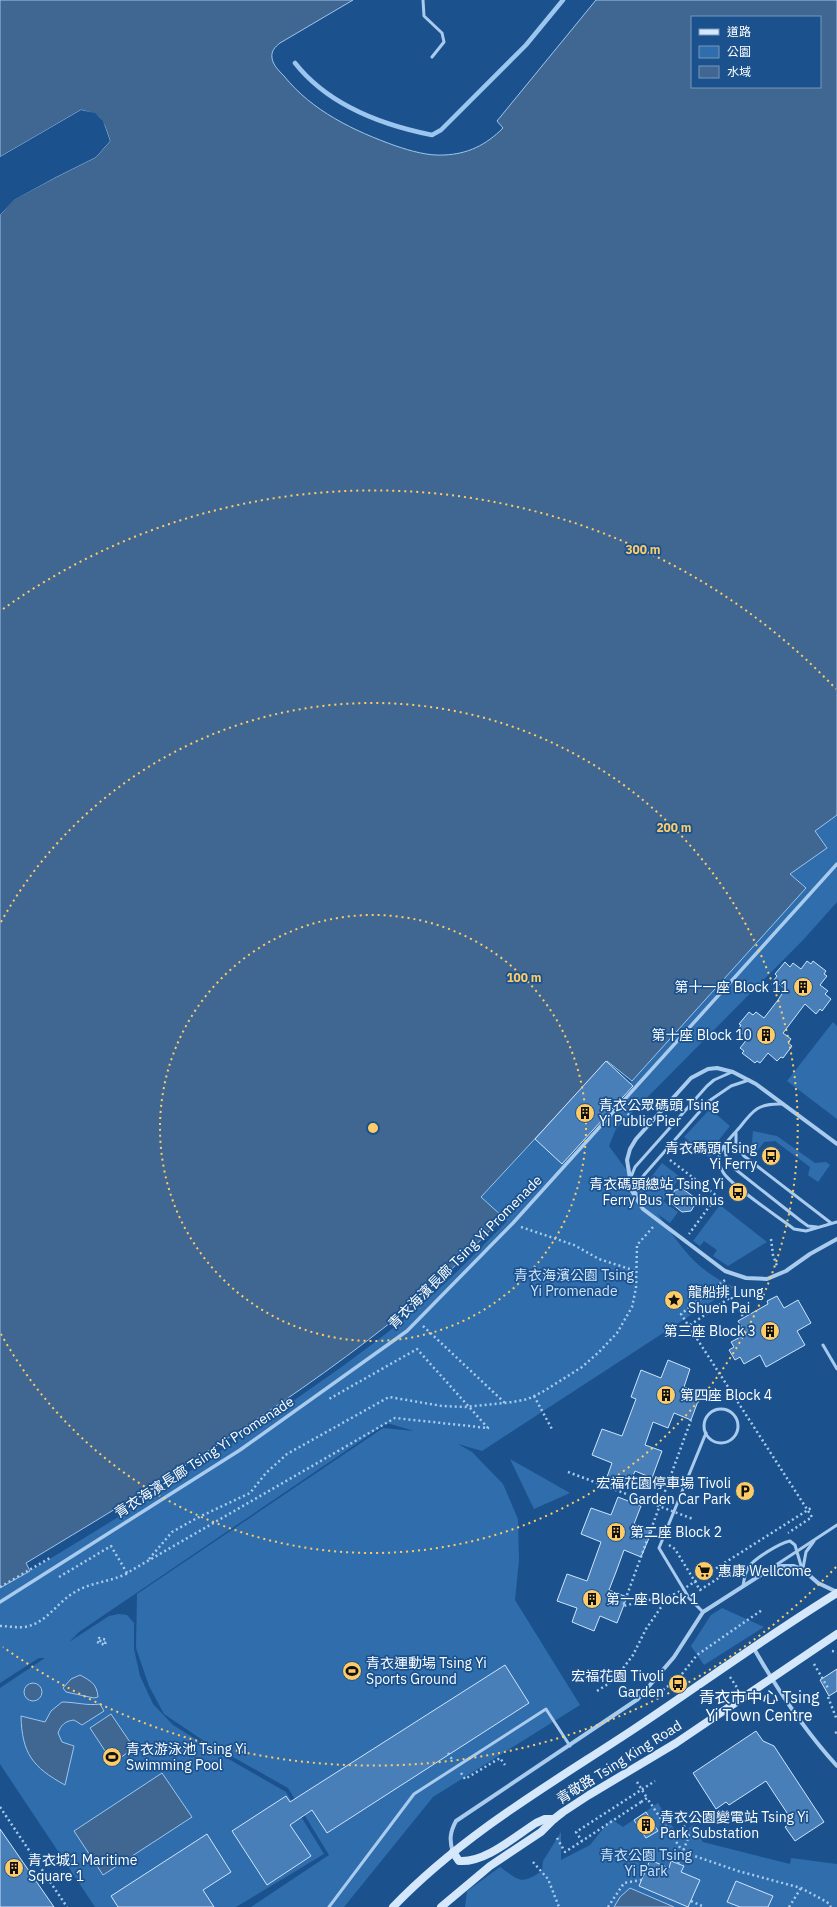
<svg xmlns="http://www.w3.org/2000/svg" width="837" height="1907" font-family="'IBM Plex Sans','Noto Sans TC',sans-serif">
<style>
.green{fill:#2f6dac}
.water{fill:#406792;stroke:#9cc6ef;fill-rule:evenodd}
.pier{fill:#1b528e}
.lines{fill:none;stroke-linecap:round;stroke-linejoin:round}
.stream{stroke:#9cc6ef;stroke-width:4.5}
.building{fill:#497fb8;stroke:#cee4fa}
.path{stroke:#a9cbed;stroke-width:2.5;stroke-dasharray:2 3;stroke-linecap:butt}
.service{stroke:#a9cbed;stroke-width:3}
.pedestrian{stroke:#a9cbed;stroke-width:3.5}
.minor{stroke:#a9cbed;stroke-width:4}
.secondary{stroke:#d5e7fa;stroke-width:8}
.path-bridge{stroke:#a9cbed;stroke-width:2.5;stroke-dasharray:2 3;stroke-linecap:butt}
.ring{fill:none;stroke:#fecc66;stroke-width:2;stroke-dasharray:2 4}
.labels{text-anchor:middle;stroke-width:3.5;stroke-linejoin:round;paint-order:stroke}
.poi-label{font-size:14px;fill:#fff;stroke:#1b528e;text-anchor:start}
.street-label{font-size:14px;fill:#fff;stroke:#1b528e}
.park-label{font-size:14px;fill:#cee4fa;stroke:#1b528e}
.quarter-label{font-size:16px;fill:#fff;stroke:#1b528e}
.centre{fill:#fecc66;stroke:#1b528e;stroke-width:2}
.ring-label{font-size:12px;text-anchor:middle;font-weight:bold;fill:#fecc66;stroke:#1b528e;stroke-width:3.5;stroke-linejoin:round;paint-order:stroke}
</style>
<rect width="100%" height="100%" fill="#1b528e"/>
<!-- green -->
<g class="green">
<path d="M837 815V902L804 939 616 1129 609 1146 641 1190 662 1163 680 1177 663 1201 678 1212 670 1223 658 1214C682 1248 695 1270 734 1287L482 1451 458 1444 472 1452 503 1484 518 1519 519 1560 515 1600 580 1705 433 1797 344 1907H251L329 1855 288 1788 201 1739 164 1714 149 1686 136 1648 137 1594 383 1428 414 1431 387 1423 79 1632 69 1642 109 1616 119 1614 127 1615 134 1623V1649L140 1676 153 1704 173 1725 213 1750 286 1792 324 1854 236 1907H95L0 1764V1688L45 1658H39L0 1683V1588C92 1535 182 1478 269 1418 316 1385 363 1353 407 1317 442 1288 475 1254 507 1221L481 1197 535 1139 563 1164 634 1087 630 1083 806 888 790 874 827 848 815 831Z"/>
<path d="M833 1022 837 1026V1119L787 1081Z"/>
<path d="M710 1109 730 1126 710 1151 712 1160 684 1137Z"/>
<path d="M753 1131 777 1136 815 1163 826 1162 830 1165 818 1182 808 1175 810 1167 775 1141 764 1142 757 1151 752 1142Z"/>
<path d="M720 1205 767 1242 728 1266 713 1256 717 1250 704 1241 700 1246 693 1241Z"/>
<path d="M510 1459 570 1493 534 1509Z"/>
<path d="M722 1608 764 1627 704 1665 691 1646 711 1615Z"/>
<path d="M658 1803 678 1835 693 1825 703 1842 790 1864 791 1858 837 1864V1907H465L467 1891 500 1867C520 1881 521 1885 542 1871L543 1861 561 1832V1860L590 1845 611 1819 623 1827Z"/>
</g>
<!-- water -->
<g class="water">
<path d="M0 0H353L280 43C275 47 271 51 272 58 273 65 279 71 284 76 312 111 354 131 396 146 411 151 428 156 444 155 468 154 486 145 503 128L497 121 596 0H837V815L815 831 827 848 790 874 806 888 632 1081 607 1061 481 1197 503 1217C467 1254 431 1292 390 1323 276 1413 150 1488 26 1563L30 1571 0 1588V215L13 200 56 177 96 157 110 141C103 121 103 115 81 110L0 157ZM692 17H820V87H692Z"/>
<path d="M80 1675C91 1681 97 1684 98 1697L94 1698 66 1692 63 1688 71 1679Z"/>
<circle cx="33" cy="1692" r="9"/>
<path d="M62 1702C76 1702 87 1706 100 1704L104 1711 82 1725 74 1720C65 1721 61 1725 58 1733L62 1742 74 1746 65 1785C32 1767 22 1753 21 1716L45 1722 51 1711Z"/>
<path d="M111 1714 134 1748 113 1763 90 1728Z"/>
<path d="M162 1773 192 1817 103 1875 74 1831Z"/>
<path d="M630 1888 674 1907H614L620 1897Z"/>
</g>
<!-- pier -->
<path class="pier" d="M81 110 95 113 103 121 110 141 96 157 56 177 14 200 0 215V212L12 199 55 175 95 155 108 140 101 122 94 115 81 113 0 159V157Z"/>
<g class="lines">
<!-- stream -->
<path class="stream" d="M295 63C328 105 382 125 432 135L441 130 526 45 563 0"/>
</g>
<!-- building -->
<g class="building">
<path d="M807 961 811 964 813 961 826 971 824 974 827 976 820 985 828 991 825 994 831 999 822 1011 820 1009 816 1014 805 1004 783 1033 791 1039 788 1043 792 1046 783 1058 781 1057 777 1061 768 1053 760 1063 757 1061 755 1063 742 1053 744 1051 740 1048 748 1038 738 1030 741 1025 739 1024 749 1012 753 1015 756 1012 764 1018 778 1000 785 989 774 980 777 976 775 974 785 962 790 967 793 963 801 969Z"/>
<path d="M606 1061 633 1086 562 1164 535 1139Z"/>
<path d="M683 1189 694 1197V1206L691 1211 682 1212 672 1204 671 1196 675 1190Z"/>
<path d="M777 1296 784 1308 798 1300 811 1323 797 1331 805 1345 766 1367 760 1355 744 1364 740 1357 735 1360 729 1350 734 1347 731 1342 746 1334 738 1321 768 1304 767 1301Z"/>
<path d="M668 1360 690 1369 684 1387 701 1393 691 1420 674 1413 668 1428 653 1422 645 1445 662 1451 652 1478 635 1471 629 1486 607 1477 612 1463 592 1455 602 1429 622 1436 636 1399 631 1397 641 1370 661 1378Z"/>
<path d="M618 1497 641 1506 634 1524 652 1531 641 1557 624 1550 616 1572 609 1590 627 1597 617 1623 600 1616 594 1631 572 1622 577 1608 557 1601 567 1574 587 1581 596 1556 601 1542 581 1534 591 1508 611 1515Z"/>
<path d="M505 1665 529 1703 327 1833 312 1810 290 1825 311 1856 267 1885 232 1831 286 1796 290 1802Z"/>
<path d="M837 1669V1691L829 1696 820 1680Z"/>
<path d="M756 1731 763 1741 774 1746 824 1822 795 1841 785 1827 793 1822 766 1781 729 1805 726 1802 716 1809 693 1773Z"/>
<path d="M646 1812 658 1831 646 1838 634 1820Z"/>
<path d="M0 1829 54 1907H0Z"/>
<path d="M207 1834 231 1872 203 1890 214 1907H118L111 1896Z"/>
<path d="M650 1860 669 1868 671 1861 684 1866 681 1872 700 1880 688 1907 639 1886Z"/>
<path d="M736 1881 773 1896 768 1907H740L727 1902Z"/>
</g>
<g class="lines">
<!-- path -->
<g class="path">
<path d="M624 1110 634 1120"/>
<path d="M670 1160 717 1196 689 1234"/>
<path d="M521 1227 574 1245 599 1259 636 1271"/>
<path d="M771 1239 773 1255 777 1266"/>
<path d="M725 1280 681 1314 812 1517 788 1533"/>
<path d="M690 1325 731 1297 744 1318"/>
<path d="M423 1326 505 1403"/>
<path d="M534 1396 553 1431"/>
<path d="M669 1545 675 1549 700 1590 740 1564"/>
<path d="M149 1559 172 1532 197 1518 250 1493 266 1473 287 1454 389 1397 442 1406 465 1407 513 1402 528 1399 544 1391 582 1367 599 1352 617 1333 632 1307 636 1288 637 1245 653 1227"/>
<path d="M59 1577 111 1546 127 1573 395 1418 488 1428 417 1349 329 1399"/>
<path d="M0 1587 50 1558"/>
<path d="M675 1594 623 1606 691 1420"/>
<path d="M0 1626C8 1626 16 1628 25 1627 47 1623 57 1602 75 1592 91 1582 111 1582 128 1573"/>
<path d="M97 1642 105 1645 106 1643"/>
<path d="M106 1643 98 1640 99 1638 107 1640"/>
<path d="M832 1651 837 1652"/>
<path d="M814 1664 828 1688"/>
<path d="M730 1677 738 1689"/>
<path d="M663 1690 678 1679 697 1655 762 1610"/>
<path d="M828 1697 837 1720"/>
<path d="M835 1733 837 1732"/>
<path d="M448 1753 453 1761"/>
<path d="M461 1773 465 1779 500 1758 505 1765"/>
<path d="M637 1782 647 1798"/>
<path d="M641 1802 647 1798 683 1852 738 1871 801 1888 827 1902 831 1907"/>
<path d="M0 1807 67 1907"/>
<path d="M557 1838 565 1852 582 1841"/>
<path d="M533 1862 548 1879 559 1907"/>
<path d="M678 1864 689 1836 680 1818"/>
<path d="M691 1901 702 1906 701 1907"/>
<path d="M608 1907 624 1883 641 1880"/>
<path d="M789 1907 801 1888"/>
</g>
<!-- service -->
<g class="service">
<path d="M423 0 424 16 442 33 444 42 432 57"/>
<path d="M782 1104C759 1103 753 1110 740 1127 733 1135 721 1146 719 1157 718 1162 720 1167 723 1172 730 1185 780 1218 794 1229L806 1231 837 1222"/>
<path d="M736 1133V1145L744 1156 831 1223"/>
<path d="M725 1146 726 1156 735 1169 801 1221 808 1226 817 1227"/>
<path d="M631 1177 635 1167 707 1086 714 1080 732 1072"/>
<path d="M636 1196C634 1188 640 1181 644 1175L709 1101 731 1086 749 1080"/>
<path d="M823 1345 837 1369"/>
<circle cx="721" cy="1426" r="17"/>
<path d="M773 1567 837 1525"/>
<path d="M803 1568 806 1552 814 1541"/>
<path d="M743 1586C744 1580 745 1573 748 1568 753 1559 780 1543 790 1541L795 1545 802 1569"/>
<path d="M703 1612 689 1598 659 1548 706 1433"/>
<path d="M329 1907 414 1794 546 1709 570 1746"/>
</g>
<!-- pedestrian -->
<path class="pedestrian" d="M0 1602 240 1450 407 1331 513 1223 837 864"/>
<!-- minor -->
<g class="minor">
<path d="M837 1144 756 1084 733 1072 717 1068 708 1069 691 1078 636 1139 630 1149 627 1160 632 1191 638 1201 643 1209 725 1271 746 1278 767 1279 786 1271 810 1254 837 1239"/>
<path d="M753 1647C777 1689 804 1730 837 1766"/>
<path d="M453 1852C449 1840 450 1832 456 1821L638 1699 674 1657 703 1612 770 1569 782 1566H794L802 1569 818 1583 837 1592"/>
</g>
<!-- secondary -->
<g class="secondary">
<path d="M453 1852 459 1861C485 1863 514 1837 536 1823L545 1819H554"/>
<path d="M393 1907C462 1835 549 1785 631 1731 700 1685 767 1636 837 1593"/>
<path d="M441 1907 490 1866 541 1832 554 1819 563 1812 589 1795 676 1743 837 1634"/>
</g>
<!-- path-bridge -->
<g class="path-bridge">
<path d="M568 1472 693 1519"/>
<path d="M597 1691 608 1684 618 1675 633 1655 646 1629 666 1600 811 1508"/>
<path d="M641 1802 582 1841 576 1832 655 1781"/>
</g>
</g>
<!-- distance rings -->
<g class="ring">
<circle cx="373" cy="1128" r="213"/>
<path d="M1 922A425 425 0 1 1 1 1334"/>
<path d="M836 1567A638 638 0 0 1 3 1647M3 609A638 638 0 0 1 836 689"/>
</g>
<!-- icons -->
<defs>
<g id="building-disc" transform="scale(1)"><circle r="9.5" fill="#fecc66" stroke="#1b528e"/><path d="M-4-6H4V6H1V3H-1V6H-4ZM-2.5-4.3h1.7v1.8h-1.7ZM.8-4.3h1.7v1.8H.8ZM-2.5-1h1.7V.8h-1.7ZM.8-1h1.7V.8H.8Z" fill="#111"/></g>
<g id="bus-disc" transform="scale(1)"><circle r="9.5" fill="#fecc66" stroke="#1b528e"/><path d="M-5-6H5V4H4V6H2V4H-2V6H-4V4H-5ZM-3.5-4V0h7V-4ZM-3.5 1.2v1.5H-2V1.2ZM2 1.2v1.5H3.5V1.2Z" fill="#111"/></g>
<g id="sight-disc" transform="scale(1)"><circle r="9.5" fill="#fecc66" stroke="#1b528e"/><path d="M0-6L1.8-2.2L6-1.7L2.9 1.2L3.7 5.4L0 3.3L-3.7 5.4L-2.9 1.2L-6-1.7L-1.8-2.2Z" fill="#111"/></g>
<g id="parking-disc" transform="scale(1)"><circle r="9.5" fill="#fecc66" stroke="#1b528e"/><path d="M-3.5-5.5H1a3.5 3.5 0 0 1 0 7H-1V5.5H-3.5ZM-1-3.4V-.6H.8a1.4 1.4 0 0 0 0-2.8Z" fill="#111"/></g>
<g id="supermarket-disc" transform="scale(1)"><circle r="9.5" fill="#fecc66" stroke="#1b528e"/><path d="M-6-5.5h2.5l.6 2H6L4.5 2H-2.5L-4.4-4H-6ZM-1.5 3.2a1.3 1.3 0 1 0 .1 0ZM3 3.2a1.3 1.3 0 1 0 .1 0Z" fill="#111"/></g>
<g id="stadium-disc" transform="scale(1)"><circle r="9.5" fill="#fecc66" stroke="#1b528e"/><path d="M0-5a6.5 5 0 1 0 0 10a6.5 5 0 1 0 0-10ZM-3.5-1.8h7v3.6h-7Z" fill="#111"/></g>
</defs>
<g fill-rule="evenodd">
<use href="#building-disc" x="803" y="987"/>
<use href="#building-disc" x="766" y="1035"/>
<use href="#building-disc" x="585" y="1113"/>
<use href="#bus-disc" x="771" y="1156"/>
<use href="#bus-disc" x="738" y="1192"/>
<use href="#sight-disc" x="674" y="1300"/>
<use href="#building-disc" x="770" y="1331"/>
<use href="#building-disc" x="666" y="1395"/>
<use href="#parking-disc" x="745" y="1491"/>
<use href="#building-disc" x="616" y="1532"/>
<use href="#supermarket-disc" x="704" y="1571"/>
<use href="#building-disc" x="592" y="1599"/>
<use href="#stadium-disc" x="352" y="1671"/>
<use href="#bus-disc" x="678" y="1684"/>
<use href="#stadium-disc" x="112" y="1757"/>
<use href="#building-disc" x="646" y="1825"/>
<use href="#building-disc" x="14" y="1868"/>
</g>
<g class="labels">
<!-- poi labels -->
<g class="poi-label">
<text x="789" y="992" text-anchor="end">第十一座 Block 11</text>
<text x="752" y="1040" text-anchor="end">第十座 Block 10</text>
<text x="599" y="1110">青衣公眾碼頭 Tsing<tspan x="599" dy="16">Yi Public Pier</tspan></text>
<text x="757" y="1153" text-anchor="end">青衣碼頭 Tsing<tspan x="757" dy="16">Yi Ferry</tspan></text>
<text x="724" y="1189" text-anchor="end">青衣碼頭總站 Tsing Yi<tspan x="724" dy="16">Ferry Bus Terminus</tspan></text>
<text x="688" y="1297">龍船排 Lung<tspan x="688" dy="16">Shuen Pai</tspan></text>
<text x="756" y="1336" text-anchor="end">第三座 Block 3</text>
<text x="680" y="1400">第四座 Block 4</text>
<text x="731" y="1488" text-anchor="end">宏福花園停車場 Tivoli<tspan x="731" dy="16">Garden Car Park</tspan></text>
<text x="630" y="1537">第二座 Block 2</text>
<text x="718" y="1576">惠康 Wellcome</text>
<text x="606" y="1604">第一座 Block 1</text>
<text x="366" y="1668">青衣運動場 Tsing Yi<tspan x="366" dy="16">Sports Ground</tspan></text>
<text x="664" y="1681" text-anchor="end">宏福花園 Tivoli<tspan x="664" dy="16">Garden</tspan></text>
<text x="126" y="1754">青衣游泳池 Tsing Yi<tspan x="126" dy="16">Swimming Pool</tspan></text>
<text x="660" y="1822">青衣公園變電站 Tsing Yi<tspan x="660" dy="16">Park Substation</tspan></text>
<text x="28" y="1865">青衣城1 Maritime<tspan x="28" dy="16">Square 1</tspan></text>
</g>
<!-- street labels -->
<g class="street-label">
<text transform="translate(465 1252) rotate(-45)" y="5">青衣海濱長廊 Tsing Yi Promenade</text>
<text transform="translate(204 1457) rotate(-33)" y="5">青衣海濱長廊 Tsing Yi Promenade</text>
<text transform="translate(619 1762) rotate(-32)" y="5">青敬路 Tsing King Road</text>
</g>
<!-- park labels -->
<g class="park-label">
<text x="574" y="1280">青衣海濱公園 Tsing<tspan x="574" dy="16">Yi Promenade</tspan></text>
<text x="646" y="1860">青衣公園 Tsing<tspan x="646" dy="16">Yi Park</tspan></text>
</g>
<!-- quarter labels -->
<g class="quarter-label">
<text x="759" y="1703">青衣市中心 Tsing<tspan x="759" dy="18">Yi Town Centre</tspan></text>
</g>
</g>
<circle cx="373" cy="1128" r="6" class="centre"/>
<g class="ring-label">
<text x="643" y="554">300 m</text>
<text x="674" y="832">200 m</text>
<text x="524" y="982">100 m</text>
</g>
<!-- legend -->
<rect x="691" y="16" width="130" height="72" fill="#1b528e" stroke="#7697bb"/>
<rect x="699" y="29" width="20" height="6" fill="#d5e7fa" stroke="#7697bb"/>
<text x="727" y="36" font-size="12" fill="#ffffff">道路</text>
<rect x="699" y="46" width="20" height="12" fill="#2f6dac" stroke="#7697bb"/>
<text x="727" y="56" font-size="12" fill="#ffffff">公園</text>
<rect x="699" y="66" width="20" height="12" fill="#406792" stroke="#7697bb"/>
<text x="727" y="76" font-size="12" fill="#ffffff">水域</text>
</svg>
